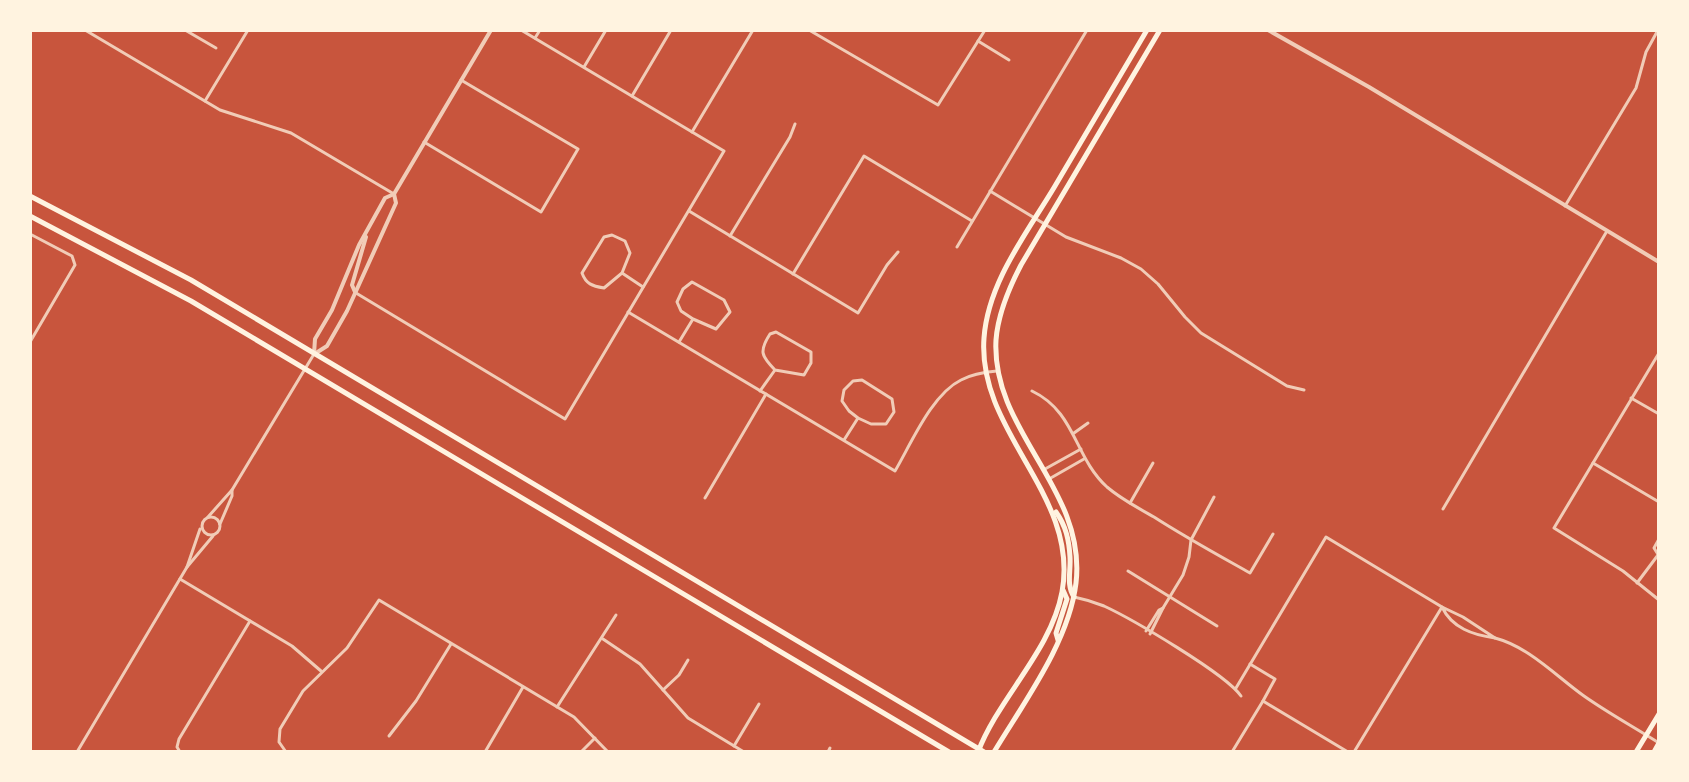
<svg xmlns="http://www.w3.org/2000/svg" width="1689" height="782" font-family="'Source Serif 4',serif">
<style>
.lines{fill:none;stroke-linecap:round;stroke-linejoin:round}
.minor{stroke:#f1ccb7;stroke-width:3}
.tertiary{stroke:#f1ccb7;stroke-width:4}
.secondary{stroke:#fff3e0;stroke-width:5}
.primary{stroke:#fff3e0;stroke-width:5}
</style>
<rect width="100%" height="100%" fill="#c8553d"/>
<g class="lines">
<!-- minor -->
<g class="minor">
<path d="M85 30 220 110 291 133 394 194"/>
<path d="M185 30 216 48"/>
<path d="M809 30 938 105 985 30"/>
<path d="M535 38 540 30"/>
<path d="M978 41 1009 60"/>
<path d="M584 67 606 30"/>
<path d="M632 96 671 30"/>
<path d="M205 101 248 30"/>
<path d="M692 132 753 30"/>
<path d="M424 142 541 212 578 149 461 80"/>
<path d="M990 191 1066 237 1121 258 1141 269 1158 284 1185 317 1201 333 1287 386 1304 390"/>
<path d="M1565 206 1636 88 1646 52 1658 30"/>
<path d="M689 211 858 313 887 265 898 252"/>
<path d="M30 234 72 256 75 265 30 342"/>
<path d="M730 236 790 137 795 124"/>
<path d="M957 247 1087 30"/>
<path d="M622 273 604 288C592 286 586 284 582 273L604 237 612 235 625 241 630 253 622 273 643 287"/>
<path d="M793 274 864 156 972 221"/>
<path d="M356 293 565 419 724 151 521 30"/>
<path d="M628 312 895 471C911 444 932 394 961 380 972 374 985 372 997 371"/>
<path d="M679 342 693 319 681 311 677 302 683 289 692 282 724 300 730 312 716 329 693 319"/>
<path d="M1659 353 1554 528 1623 571 1659 600"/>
<path d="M760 391 775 370C761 356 759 351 770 334L776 332 811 352V363L804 375 775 370"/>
<path d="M1032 391C1076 412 1074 457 1107 487 1121 499 1138 508 1154 517 1185 537 1218 555 1250 573L1273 534"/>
<path d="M1631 398 1659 414"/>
<path d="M1074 433 1088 423"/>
<path d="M844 440 858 418 849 411 842 401 844 390 853 381 862 380 892 399 894 412 886 424H871L858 418"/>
<path d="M1593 463 1659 502"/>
<path d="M1045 469 1081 449"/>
<path d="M1049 479 1084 459"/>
<path d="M705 498 766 394"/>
<path d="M1130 503 1153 463"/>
<path d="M1443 509 1607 231"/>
<circle cx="211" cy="526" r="9"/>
<path d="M208 517 232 490 314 354"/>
<path d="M220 524 232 496V490"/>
<path d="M1659 556 1654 548 1659 539"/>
<path d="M187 567 200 529"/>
<path d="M1128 571 1217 626"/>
<path d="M180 579 292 646 321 671"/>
<path d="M1637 583 1658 555"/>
<path d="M1074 597C1084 599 1094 602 1104 606 1132 619 1226 674 1241 696"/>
<path d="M1442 607 1463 617 1495 638C1473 635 1452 628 1442 607Z"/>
<path d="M1163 608 1183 575 1189 557 1191 540 1214 497"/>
<path d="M1146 631 1159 610 1163 608 1150 634"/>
<path d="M1495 638C1529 647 1556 676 1584 696 1608 713 1634 727 1659 743"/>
<path d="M603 639 640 664 688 718 744 752"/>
<path d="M1250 664 1275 679 1263 701 1348 752"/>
<path d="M1236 688 1326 537 1442 607 1354 752"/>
<path d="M663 690 679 675 688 660"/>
<path d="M557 707 616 615"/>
<path d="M389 736 416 701 451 644"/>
<path d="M734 746 759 704"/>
<path d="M77 752 187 567 213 536"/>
<path d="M180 752 177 747 179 739 250 621"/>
<path d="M286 752 279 742 280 729 303 691 347 648 379 600 574 717 608 752"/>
<path d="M485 752 523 687"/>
<path d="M581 752 595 738"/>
<path d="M828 752 830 748"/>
<path d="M1232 752 1263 701"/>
</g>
<!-- tertiary -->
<g class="tertiary">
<path d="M1268 30 1369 87 1659 262"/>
<path d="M355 292 352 285 366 237"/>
<path d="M316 353 327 346 347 311 396 203 394 194"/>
<path d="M314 354 315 339 332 310 359 245 385 198 394 194 491 30"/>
</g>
<!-- secondary -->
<g class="secondary">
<path d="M1056 512C1066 526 1069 540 1070 557 1071 571 1066 585 1074 597"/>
<path d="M1058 640 1056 633 1067 599 1063 590"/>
<path d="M978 752C999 697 1051 651 1062 592 1080 495 977 433 984 338 988 282 1027 233 1055 186 1086 134 1116 82 1147 30"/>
<path d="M994 752C1024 702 1069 642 1076 583 1087 488 991 432 996 340 998 313 1009 288 1021 265L1160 30"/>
<path d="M1636 752 1659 714"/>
<path d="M1654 752 1659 743"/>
</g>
<!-- primary -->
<g class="primary">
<path d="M30 196 191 280 984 752"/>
<path d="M30 216 191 301 949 752"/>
</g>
</g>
<!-- border -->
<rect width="1689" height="782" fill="none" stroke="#fff3e0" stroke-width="64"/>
</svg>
